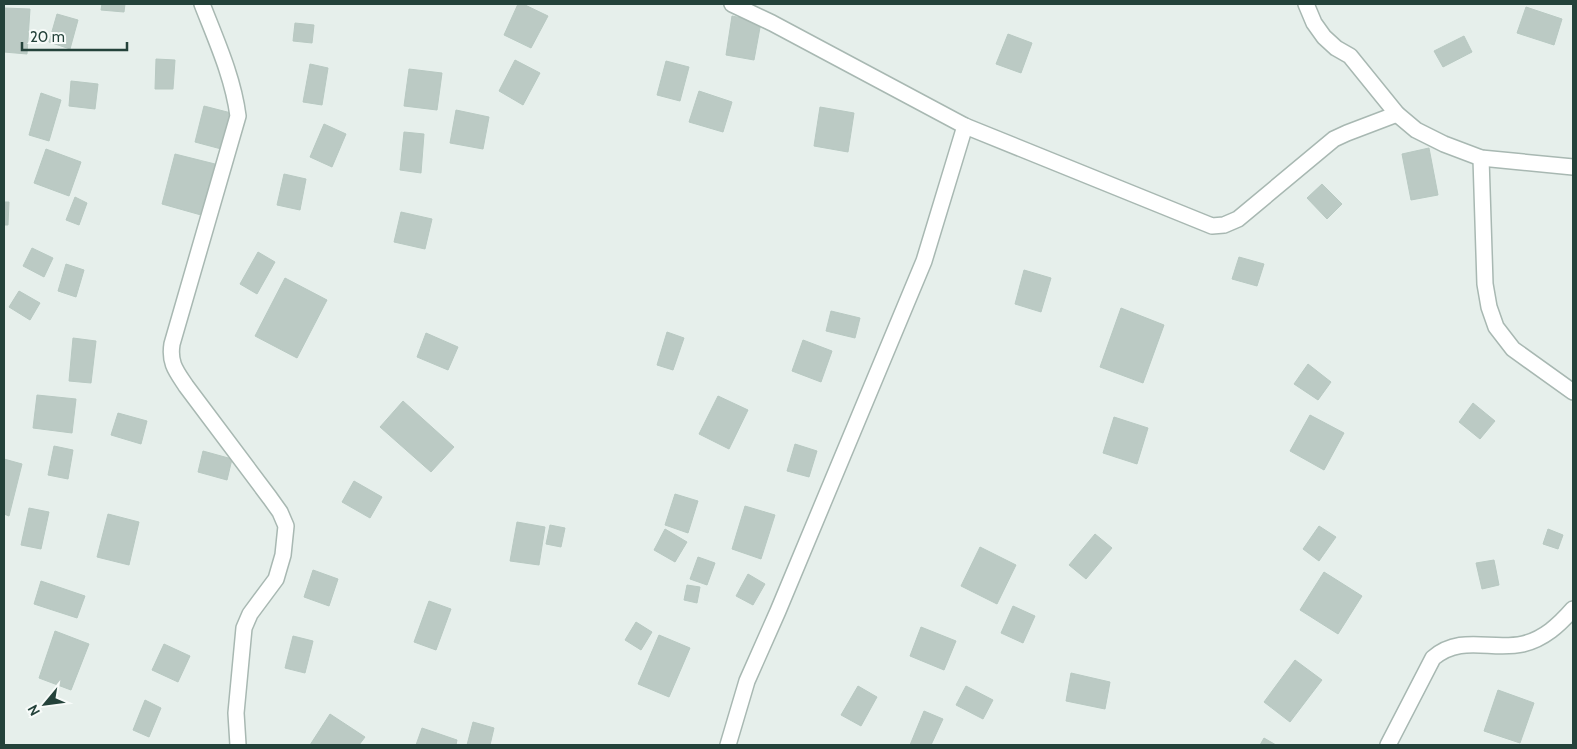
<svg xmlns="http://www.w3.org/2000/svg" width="1577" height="749" font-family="Cabin,sans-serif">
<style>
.building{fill:#bbcac4;stroke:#b8c9c2}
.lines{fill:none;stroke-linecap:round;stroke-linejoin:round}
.minor-casing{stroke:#a8b8b2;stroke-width:18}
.minor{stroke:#fff;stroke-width:15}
</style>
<rect width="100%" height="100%" fill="#e6efeb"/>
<!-- building -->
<g class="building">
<path d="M102 4H125L124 12 101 10Z"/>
<path d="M518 4H523L548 16 531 48 504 35Z"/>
<path d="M1526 7 1562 19 1554 45 1517 33Z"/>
<path d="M4 8 30 9 27 54 4 52Z"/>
<path d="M57 14 78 20 70 49 49 42Z"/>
<path d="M732 16 761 22 754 60 726 55Z"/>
<path d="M295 23 314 25 312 43 293 41Z"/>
<path d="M1008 34 1032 43 1021 73 996 64Z"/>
<path d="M1464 36 1472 52 1443 67 1434 51Z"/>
<path d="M156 59 175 60 173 89H155Z"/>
<path d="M515 60 540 73 523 105 499 91Z"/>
<path d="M666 61 689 67 680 101 657 95Z"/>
<path d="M310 64 328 68 322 105 303 102Z"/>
<path d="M409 69 442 73 437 110 404 106Z"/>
<path d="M71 81 98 84 95 109 69 106Z"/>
<path d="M699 91 732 102 723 132 689 122Z"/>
<path d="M41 93 61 100 49 141 29 135Z"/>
<path d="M204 106 235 114 225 150 195 142Z"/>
<path d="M820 107 854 113 848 152 814 146Z"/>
<path d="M456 110 489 117 483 149 450 143Z"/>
<path d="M324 124 346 134 332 167 310 157Z"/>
<path d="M404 132 424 134 421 173 400 170Z"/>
<path d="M1429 148 1438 195 1411 200 1402 154Z"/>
<path d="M46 149 81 162 69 196 34 183Z"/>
<path d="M175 154 215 164 201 215 162 204Z"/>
<path d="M284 174 306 179 300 210 277 205Z"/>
<path d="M1322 184 1342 204 1327 219 1307 198Z"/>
<path d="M75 197 87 203 79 225 66 220Z"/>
<path d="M4 202H9L8 225H4Z"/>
<path d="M401 212 432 219 425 249 394 242Z"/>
<path d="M32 248 53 258 44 277 23 266Z"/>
<path d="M258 252 275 262 257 294 240 284Z"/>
<path d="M1239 257 1264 264 1257 286 1232 279Z"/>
<path d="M66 264 84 270 76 297 58 291Z"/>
<path d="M1024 270 1051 278 1041 312 1015 304Z"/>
<path d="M285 278 327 300 297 358 255 336Z"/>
<path d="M19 291 40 303 30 320 9 307Z"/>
<path d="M1121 308 1164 325 1143 383 1100 367Z"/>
<path d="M831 311 860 318 855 338 826 331Z"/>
<path d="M667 332 684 338 673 370 657 365Z"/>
<path d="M426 333 458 347 448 370 417 357Z"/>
<path d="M73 338 96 341 91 383 69 381Z"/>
<path d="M803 340 832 351 821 382 792 371Z"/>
<path d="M1308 364 1331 382 1318 400 1294 384Z"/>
<path d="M37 395 76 399 72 433 33 428Z"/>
<path d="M718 396 748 410 729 449 699 434Z"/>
<path d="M403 401 454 447 431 472 380 427Z"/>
<path d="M1473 403 1495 421 1480 439 1459 422Z"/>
<path d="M118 413 147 421 141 444 111 435Z"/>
<path d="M1310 415 1344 433 1324 470 1290 451Z"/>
<path d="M1114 417 1148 428 1137 464 1103 453Z"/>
<path d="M795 444 817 451 809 477 787 471Z"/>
<path d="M54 446 73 450 68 479 48 475Z"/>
<path d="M203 451 232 459 227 480 198 472Z"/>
<path d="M4 459 22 464 9 516 4 514Z"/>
<path d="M354 481 382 497 370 518 342 502Z"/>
<path d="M675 494 698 501 688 533 665 525Z"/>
<path d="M745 506 775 515 761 559 732 549Z"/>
<path d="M29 508 49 512 41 549 21 545Z"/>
<path d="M108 514 139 522 129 565 97 557Z"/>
<path d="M517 522 545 527 539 565 510 561Z"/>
<path d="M550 525 565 528 561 547 546 544Z"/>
<path d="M1319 526 1336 537 1319 561 1303 549Z"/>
<path d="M665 529 687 542 675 562 654 550Z"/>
<path d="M1548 529 1563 535 1558 549 1543 544Z"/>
<path d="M1095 534 1112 548 1086 579 1069 565Z"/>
<path d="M980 547 1016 565 997 604 961 586Z"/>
<path d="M698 557 715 563 707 585 690 579Z"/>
<path d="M1494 560 1499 585 1482 589 1476 563Z"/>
<path d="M313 570 338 579 329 606 304 597Z"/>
<path d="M1324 572 1362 596 1338 634 1300 610Z"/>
<path d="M748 574 765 584 753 605 736 596Z"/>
<path d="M41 581 85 596 77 618 34 604Z"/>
<path d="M687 585 700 587 697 603 684 600Z"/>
<path d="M429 601 451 609 436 650 414 642Z"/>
<path d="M1013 606 1035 616 1023 643 1001 633Z"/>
<path d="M636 622 652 632 641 650 625 640Z"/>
<path d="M921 627 956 641 944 670 910 656Z"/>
<path d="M55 631 89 644 71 690 39 678Z"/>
<path d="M659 635 690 648 669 697 638 684Z"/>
<path d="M293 636 313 641 305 673 285 668Z"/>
<path d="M164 644 190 656 178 682 152 670Z"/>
<path d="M1295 660 1322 680 1290 722 1264 702Z"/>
<path d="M1071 673 1110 682 1105 709 1066 701Z"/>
<path d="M858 686 877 697 861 726 841 715Z"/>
<path d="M966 686 993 700 983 719 956 705Z"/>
<path d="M1498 690 1534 703 1520 743 1484 731Z"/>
<path d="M145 700 161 708 149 737 133 730Z"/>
<path d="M924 711 943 719 931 745H910Z"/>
<path d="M330 714 365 737 359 745H310Z"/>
<path d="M473 722 494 728 490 745H467Z"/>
<path d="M422 728 457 740 456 745H416Z"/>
<path d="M1264 738 1276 745H1260Z"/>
</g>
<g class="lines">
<!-- minor casing -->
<g class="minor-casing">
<g id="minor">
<path d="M202 4C216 40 233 77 238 116L172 344C169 363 176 371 186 386L270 498 280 512 286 526 283 555 276 579 250 614 244 628 236 713 238 745"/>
<path d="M732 4 772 23 965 126 1212 226 1224 225 1238 219 1334 139 1347 133 1397 114"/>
<path d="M1306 4 1314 23 1324 37 1336 48 1350 56 1397 114 1416 130 1444 144 1481 158 1573 167"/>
<path d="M1481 158 1485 284 1489 307 1496 327 1513 349 1573 392"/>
<path d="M728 745 747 681 778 611 924 261 965 126"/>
<path d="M1388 745 1433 658C1461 634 1491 651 1523 644 1544 639 1559 625 1573 609"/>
</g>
</g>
<!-- minor -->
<use href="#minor" class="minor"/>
</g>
<!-- border -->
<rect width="1577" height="749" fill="none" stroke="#24423a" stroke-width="10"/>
<!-- north arrow -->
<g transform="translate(45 704) rotate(241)" stroke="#f7fbf9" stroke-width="4" paint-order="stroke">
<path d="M0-4L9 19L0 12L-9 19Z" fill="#24423a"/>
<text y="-8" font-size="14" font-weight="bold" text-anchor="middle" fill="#24423a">N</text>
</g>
<!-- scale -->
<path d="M22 42v8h105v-8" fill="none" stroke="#24423a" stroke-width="2.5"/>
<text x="30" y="42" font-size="15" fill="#24423a" stroke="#f7fbf9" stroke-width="4" paint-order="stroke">20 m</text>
</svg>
